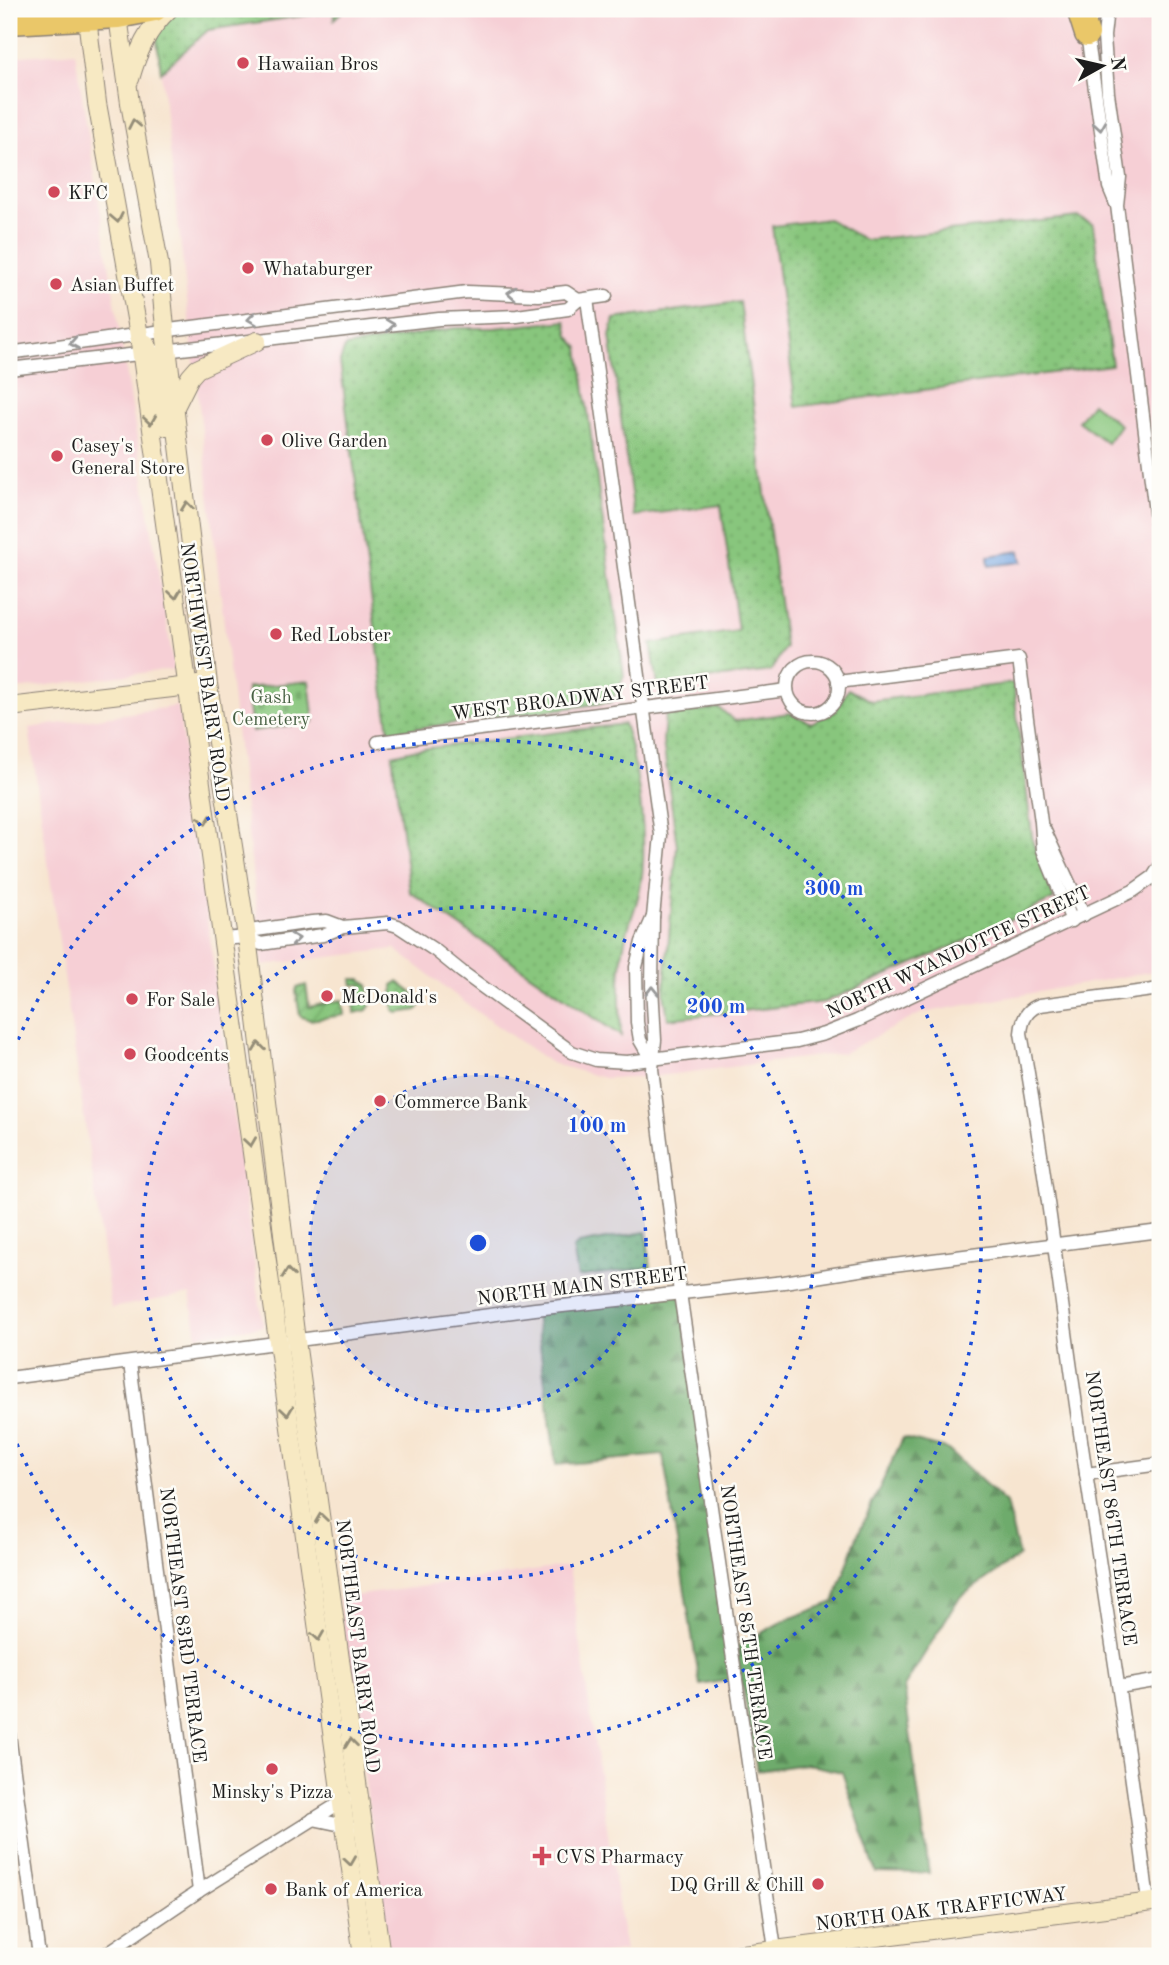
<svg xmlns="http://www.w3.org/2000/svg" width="1169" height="1965" font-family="'Old Standard TT',serif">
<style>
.built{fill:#f6cfd5}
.grass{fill:url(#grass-dots);stroke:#52714c;stroke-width:2}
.forest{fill:url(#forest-firs);stroke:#456444;stroke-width:2}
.cemetery{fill:url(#cemetery-stones);stroke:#52714c;stroke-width:2}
.garden{fill:url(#garden-furrows);stroke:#52714c;stroke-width:2}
.pitch{fill:#88c67d;stroke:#52714c;stroke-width:2}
.water{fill:#77a6e1;stroke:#4a617e;stroke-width:2}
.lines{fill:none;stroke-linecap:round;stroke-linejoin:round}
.street-casing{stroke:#8a8076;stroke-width:15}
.secondary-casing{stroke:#8a8076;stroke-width:20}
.highway-casing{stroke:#8a8076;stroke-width:27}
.street{stroke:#fff;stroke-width:12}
.secondary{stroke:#f7e9c3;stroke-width:18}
.highway{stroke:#eac769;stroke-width:24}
.oneway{stroke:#948d78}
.oneway2{stroke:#999}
.ring{fill:none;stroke:#1d4ed8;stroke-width:3.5;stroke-dasharray:3.5 7}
.poi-dot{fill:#d1495b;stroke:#fdfcf7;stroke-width:2.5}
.labels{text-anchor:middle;stroke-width:5;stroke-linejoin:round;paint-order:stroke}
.poi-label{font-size:19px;fill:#1c1c1c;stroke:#fdfcf7;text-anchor:start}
.street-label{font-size:19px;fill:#1c1c1c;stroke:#fdfcf7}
.park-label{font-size:19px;fill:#476043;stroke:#fdfcf7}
.centre{fill:#1d4ed8;stroke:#fdfcf7;stroke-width:3.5}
.ring-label{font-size:21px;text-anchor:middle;font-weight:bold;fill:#1d4ed8;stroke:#fdfcf7;stroke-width:5;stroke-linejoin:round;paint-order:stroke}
</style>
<defs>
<pattern id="grass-dots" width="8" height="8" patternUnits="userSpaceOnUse" patternTransform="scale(1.75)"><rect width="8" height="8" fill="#88c67d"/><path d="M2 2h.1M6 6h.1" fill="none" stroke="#75aa6b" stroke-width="1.8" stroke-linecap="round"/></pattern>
<pattern id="forest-firs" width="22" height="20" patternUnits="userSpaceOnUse" patternTransform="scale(1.75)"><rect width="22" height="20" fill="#6eab6c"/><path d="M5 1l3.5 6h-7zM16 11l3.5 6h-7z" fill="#5a8a58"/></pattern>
<pattern id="cemetery-stones" width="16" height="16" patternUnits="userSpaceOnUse" patternTransform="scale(1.75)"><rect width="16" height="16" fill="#88c67d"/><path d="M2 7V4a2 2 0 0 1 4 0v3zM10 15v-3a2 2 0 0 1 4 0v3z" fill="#75aa6b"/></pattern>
<pattern id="garden-furrows" width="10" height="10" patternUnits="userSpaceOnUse" patternTransform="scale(1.75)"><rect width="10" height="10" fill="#88c67d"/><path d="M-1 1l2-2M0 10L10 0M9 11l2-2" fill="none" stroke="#75aa6b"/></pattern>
</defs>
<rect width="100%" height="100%" fill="#fdfcf7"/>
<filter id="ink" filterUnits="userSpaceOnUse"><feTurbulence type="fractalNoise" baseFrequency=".0143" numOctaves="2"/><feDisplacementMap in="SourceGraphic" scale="14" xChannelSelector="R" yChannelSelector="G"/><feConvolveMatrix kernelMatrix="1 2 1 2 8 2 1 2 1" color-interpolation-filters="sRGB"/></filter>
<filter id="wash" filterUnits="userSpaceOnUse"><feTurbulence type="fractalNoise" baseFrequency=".00686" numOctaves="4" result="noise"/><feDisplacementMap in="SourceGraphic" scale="28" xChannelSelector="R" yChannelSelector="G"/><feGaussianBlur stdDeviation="1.57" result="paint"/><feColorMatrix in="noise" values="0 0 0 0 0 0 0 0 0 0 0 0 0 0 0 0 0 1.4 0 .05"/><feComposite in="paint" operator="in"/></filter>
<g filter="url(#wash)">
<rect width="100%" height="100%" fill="#f7e5d0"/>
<!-- built -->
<g class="built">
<path d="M300 9H1160V970L922 1013 843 1053 651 1077 604 1078 551 1063 480 1014 395 949 263 965 161 72 208 30Z"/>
<path d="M75 52 174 669 9 690V57Z"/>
<path d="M178 706 263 1326 197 1336 190 1294 111 1308 29 728Z"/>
<path d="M569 1566 625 1951 584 1956H390L339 1598Z"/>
</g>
<!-- grass -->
<g class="grass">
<path d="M153 9H345L334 19 335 11 208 30 161 72Z"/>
<path d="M1078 217 1093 224 1112 365 796 407 772 226 828 219 865 240Z"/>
<path d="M740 302 785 647 771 671 658 685 651 644 738 631 721 505 634 516 610 336 614 319Z"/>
<path d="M566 321 569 336 579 348 624 676 612 702 389 732 340 362 345 347 455 328H494Z"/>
<path d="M1013 683 1033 843 1054 899 958 944 825 1002 668 1019 664 993 677 846 663 742 665 716 719 708 735 721 790 713 811 723 835 712 848 689 871 701Z"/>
<path d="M624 724C638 764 649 846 640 888 637 906 629 922 625 940 618 971 620 1005 621 1036L410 892 392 755 413 750Z"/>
<path d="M398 982 419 998 421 1004 417 1010 398 1013 394 1010 393 985Z"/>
<path d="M646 1232 651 1267 578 1277 573 1248 579 1244Z"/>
</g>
<!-- forest -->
<g class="forest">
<path d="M680 1293 736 1679 700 1685 663 1455 556 1465 535 1309Z"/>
<path d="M903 1438 947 1449 1006 1503 1019 1556 959 1598 904 1687 929 1873 876 1872 842 1772 805 1764 757 1771 736 1647 783 1621 834 1602 858 1534Z"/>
</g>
<!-- cemetery -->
<path class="cemetery" d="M309 681 314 722 252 731 247 688Z"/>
<!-- garden -->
<g class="garden">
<path d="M352 979H361L368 985 371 1004 367 1010 355 1013 353 991 362 989 361 984 353 985Z"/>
<path d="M306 985 309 1007 342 1000 344 1015 310 1020 300 1016 296 991 297 988Z"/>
</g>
<!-- pitch -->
<path class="pitch" d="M1092 403 1120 425 1107 443 1078 421Z"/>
<!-- water -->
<path class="water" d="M1020 551 1022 562 989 566 988 556Z"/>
</g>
<g filter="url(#ink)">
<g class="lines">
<!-- street casing -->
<g class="street-casing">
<g id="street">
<path d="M1093 9 1087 34 1109 187 1116 204"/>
<path d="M1107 9 1104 36 1108 93 1120 177 1117 205 1160 553"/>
<path d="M587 299 661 835 653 917"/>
<path d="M9 353 177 329 467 292 539 295 566 292 578 300"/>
<path d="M9 369 439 319 517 316 568 309 578 300 606 296"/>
<circle cx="813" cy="687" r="26"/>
<path d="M838 682 1019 659 1041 822 1043 850 1072 921"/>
<path d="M378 742 787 690"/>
<path d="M1044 829 1084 915"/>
<path d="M247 937 261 944 323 935 343 927 388 923 398 926 436 951 462 972 572 1052 596 1060 627 1062 797 1041 824 1034 857 1021 1133 891 1153 877 1160 866"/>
<path d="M222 939 247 937 256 930 312 922 327 921 343 927"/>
<path d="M651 1059 640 1040 637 1022 636 967 642 942 653 917 652 986 655 1040 652 1069 680 1293 776 1956"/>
<path d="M130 1363 199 1891"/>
<path d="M9 1378 535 1309 784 1282 878 1267 1160 1231"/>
<path d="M1086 1474 1160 1464"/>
<path d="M1119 1687 1160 1680"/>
<path d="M9 1734 39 1956"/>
<path d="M313 1819 351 1827"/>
<path d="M1148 1902C1129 1743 1102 1585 1079 1426 1060 1295 1045 1164 1021 1033 1022 1020 1027 1009 1040 1005L1160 989"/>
<path d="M103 1956 199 1891 346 1799"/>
</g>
</g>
<!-- secondary casing -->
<g class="secondary-casing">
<g id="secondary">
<path d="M86 9 97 103 139 335 363 1956"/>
<path d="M117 9 130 103 159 263 166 339 208 684 247 937 296 1341 381 1956"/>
<path d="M130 79C138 51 147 30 169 9"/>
<path d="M145 343 153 358 167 427"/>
<path d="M175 407 190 377 197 369 257 341"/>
<path d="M9 707 198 685"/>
<path d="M727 1956 1160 1901"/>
</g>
</g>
<!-- highway casing -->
<g class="highway-casing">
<g id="highway">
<path d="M1079 9 1087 34"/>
<path d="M9 22 118 16 155 9"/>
</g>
</g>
<!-- street -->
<use href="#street" class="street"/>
<!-- secondary -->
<use href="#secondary" class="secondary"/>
<!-- highway -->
<use href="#highway" class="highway"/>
</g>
<!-- one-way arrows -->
<defs><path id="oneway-chevron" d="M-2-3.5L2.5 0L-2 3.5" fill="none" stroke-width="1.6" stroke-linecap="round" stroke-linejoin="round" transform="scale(1.75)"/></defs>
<g class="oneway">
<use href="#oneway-chevron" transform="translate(134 124) rotate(-101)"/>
<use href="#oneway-chevron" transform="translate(117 218) rotate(79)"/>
<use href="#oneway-chevron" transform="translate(150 420) rotate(82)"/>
<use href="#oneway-chevron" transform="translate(187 506) rotate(-97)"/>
<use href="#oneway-chevron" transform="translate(175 594) rotate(82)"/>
<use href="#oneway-chevron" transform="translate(205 820) rotate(82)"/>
<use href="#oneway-chevron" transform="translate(259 1047) rotate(-97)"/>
<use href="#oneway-chevron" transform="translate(250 1142) rotate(82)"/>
<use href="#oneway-chevron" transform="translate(288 1273) rotate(-97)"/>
<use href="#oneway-chevron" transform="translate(287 1411) rotate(82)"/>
<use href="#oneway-chevron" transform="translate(321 1518) rotate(-98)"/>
<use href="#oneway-chevron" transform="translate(318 1636) rotate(82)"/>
<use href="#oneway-chevron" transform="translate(351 1743) rotate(-97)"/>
<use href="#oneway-chevron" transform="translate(350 1861) rotate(82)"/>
</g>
<g class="oneway2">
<use href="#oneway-chevron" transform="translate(1100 126) rotate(82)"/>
<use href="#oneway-chevron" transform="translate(512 293) rotate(-176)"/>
<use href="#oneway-chevron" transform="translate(252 319) rotate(172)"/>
<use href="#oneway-chevron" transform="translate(390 325) rotate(-7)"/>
<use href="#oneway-chevron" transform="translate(74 343) rotate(171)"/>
<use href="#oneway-chevron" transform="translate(295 939) rotate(-8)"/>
<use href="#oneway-chevron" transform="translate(652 991) rotate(-91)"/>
</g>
</g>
<!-- distance rings -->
<circle cx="478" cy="1243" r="168" fill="#1d4ed8" fill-opacity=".12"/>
<g class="ring">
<circle cx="478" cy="1243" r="168"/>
<circle cx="478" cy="1243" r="336"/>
<path d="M10 1059A503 503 0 1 1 10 1427"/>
</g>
<!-- markers -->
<g class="poi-dot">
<circle cx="243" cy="63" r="7"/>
<circle cx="54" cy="192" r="7"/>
<circle cx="248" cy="268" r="7"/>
<circle cx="56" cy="284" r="7"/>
<circle cx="267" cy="440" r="7"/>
<circle cx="57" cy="456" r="7"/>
<circle cx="276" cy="634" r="7"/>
<circle cx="327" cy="996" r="7"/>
<circle cx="132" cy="999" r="7"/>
<circle cx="130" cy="1054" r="7"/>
<circle cx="380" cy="1101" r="7"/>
<circle cx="272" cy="1769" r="7"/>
<path d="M538.5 1845.5h7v7h7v7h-7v7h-7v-7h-7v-7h7z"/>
<circle cx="818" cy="1884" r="7"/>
<circle cx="271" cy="1889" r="7"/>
</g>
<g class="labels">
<!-- poi labels -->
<g class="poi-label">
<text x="257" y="70">Hawaiian Bros</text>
<text x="68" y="199">KFC</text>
<text x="262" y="275">Whataburger</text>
<text x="70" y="291">Asian Buffet</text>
<text x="281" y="447">Olive Garden</text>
<text x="71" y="452">Casey's<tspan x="71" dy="22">General Store</tspan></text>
<text x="290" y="641">Red Lobster</text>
<text x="341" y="1003">McDonald's</text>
<text x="146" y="1006">For Sale</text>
<text x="144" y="1061">Goodcents</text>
<text x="394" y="1108">Commerce Bank</text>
<text x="272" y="1798" text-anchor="middle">Minsky's Pizza</text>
<text x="556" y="1863">CVS Pharmacy</text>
<text x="804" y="1891" text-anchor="end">DQ Grill &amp; Chill</text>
<text x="285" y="1896">Bank of America</text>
</g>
<!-- street labels -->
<g class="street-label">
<text transform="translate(206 672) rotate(82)" y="7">NORTHWEST BARRY ROAD</text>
<text transform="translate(580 697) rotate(-7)" y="7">WEST BROADWAY STREET</text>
<text transform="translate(958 951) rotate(-25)" y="7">NORTH WYANDOTTE STREET</text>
<text transform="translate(582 1285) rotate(-7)" y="7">NORTH MAIN STREET</text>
<text transform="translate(1112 1508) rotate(82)" y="7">NORTHEAST 86TH TERRACE</text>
<text transform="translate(747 1622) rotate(82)" y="7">NORTHEAST 85TH TERRACE</text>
<text transform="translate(184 1625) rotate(83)" y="7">NORTHEAST 83RD TERRACE</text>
<text transform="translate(359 1646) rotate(83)" y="7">NORTHEAST BARRY ROAD</text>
<text transform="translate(941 1908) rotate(-7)" y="7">NORTH OAK TRAFFICWAY</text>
</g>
<!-- park labels -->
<g class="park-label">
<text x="271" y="703">Gash<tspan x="271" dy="22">Cemetery</tspan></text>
</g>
</g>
<circle cx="478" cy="1243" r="10" class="centre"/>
<g class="ring-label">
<text x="834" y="895">300 m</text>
<text x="716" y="1013">200 m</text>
<text x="597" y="1132">100 m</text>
</g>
<!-- margin -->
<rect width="1169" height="1965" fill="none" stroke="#fdfcf7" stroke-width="35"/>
<!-- north arrow -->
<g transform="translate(1102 66) rotate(82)" stroke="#fdfcf7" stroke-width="5" paint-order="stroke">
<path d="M0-5L12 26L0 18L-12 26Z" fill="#1c1c1c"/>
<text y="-10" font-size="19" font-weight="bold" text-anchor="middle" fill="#1c1c1c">N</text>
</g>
</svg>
